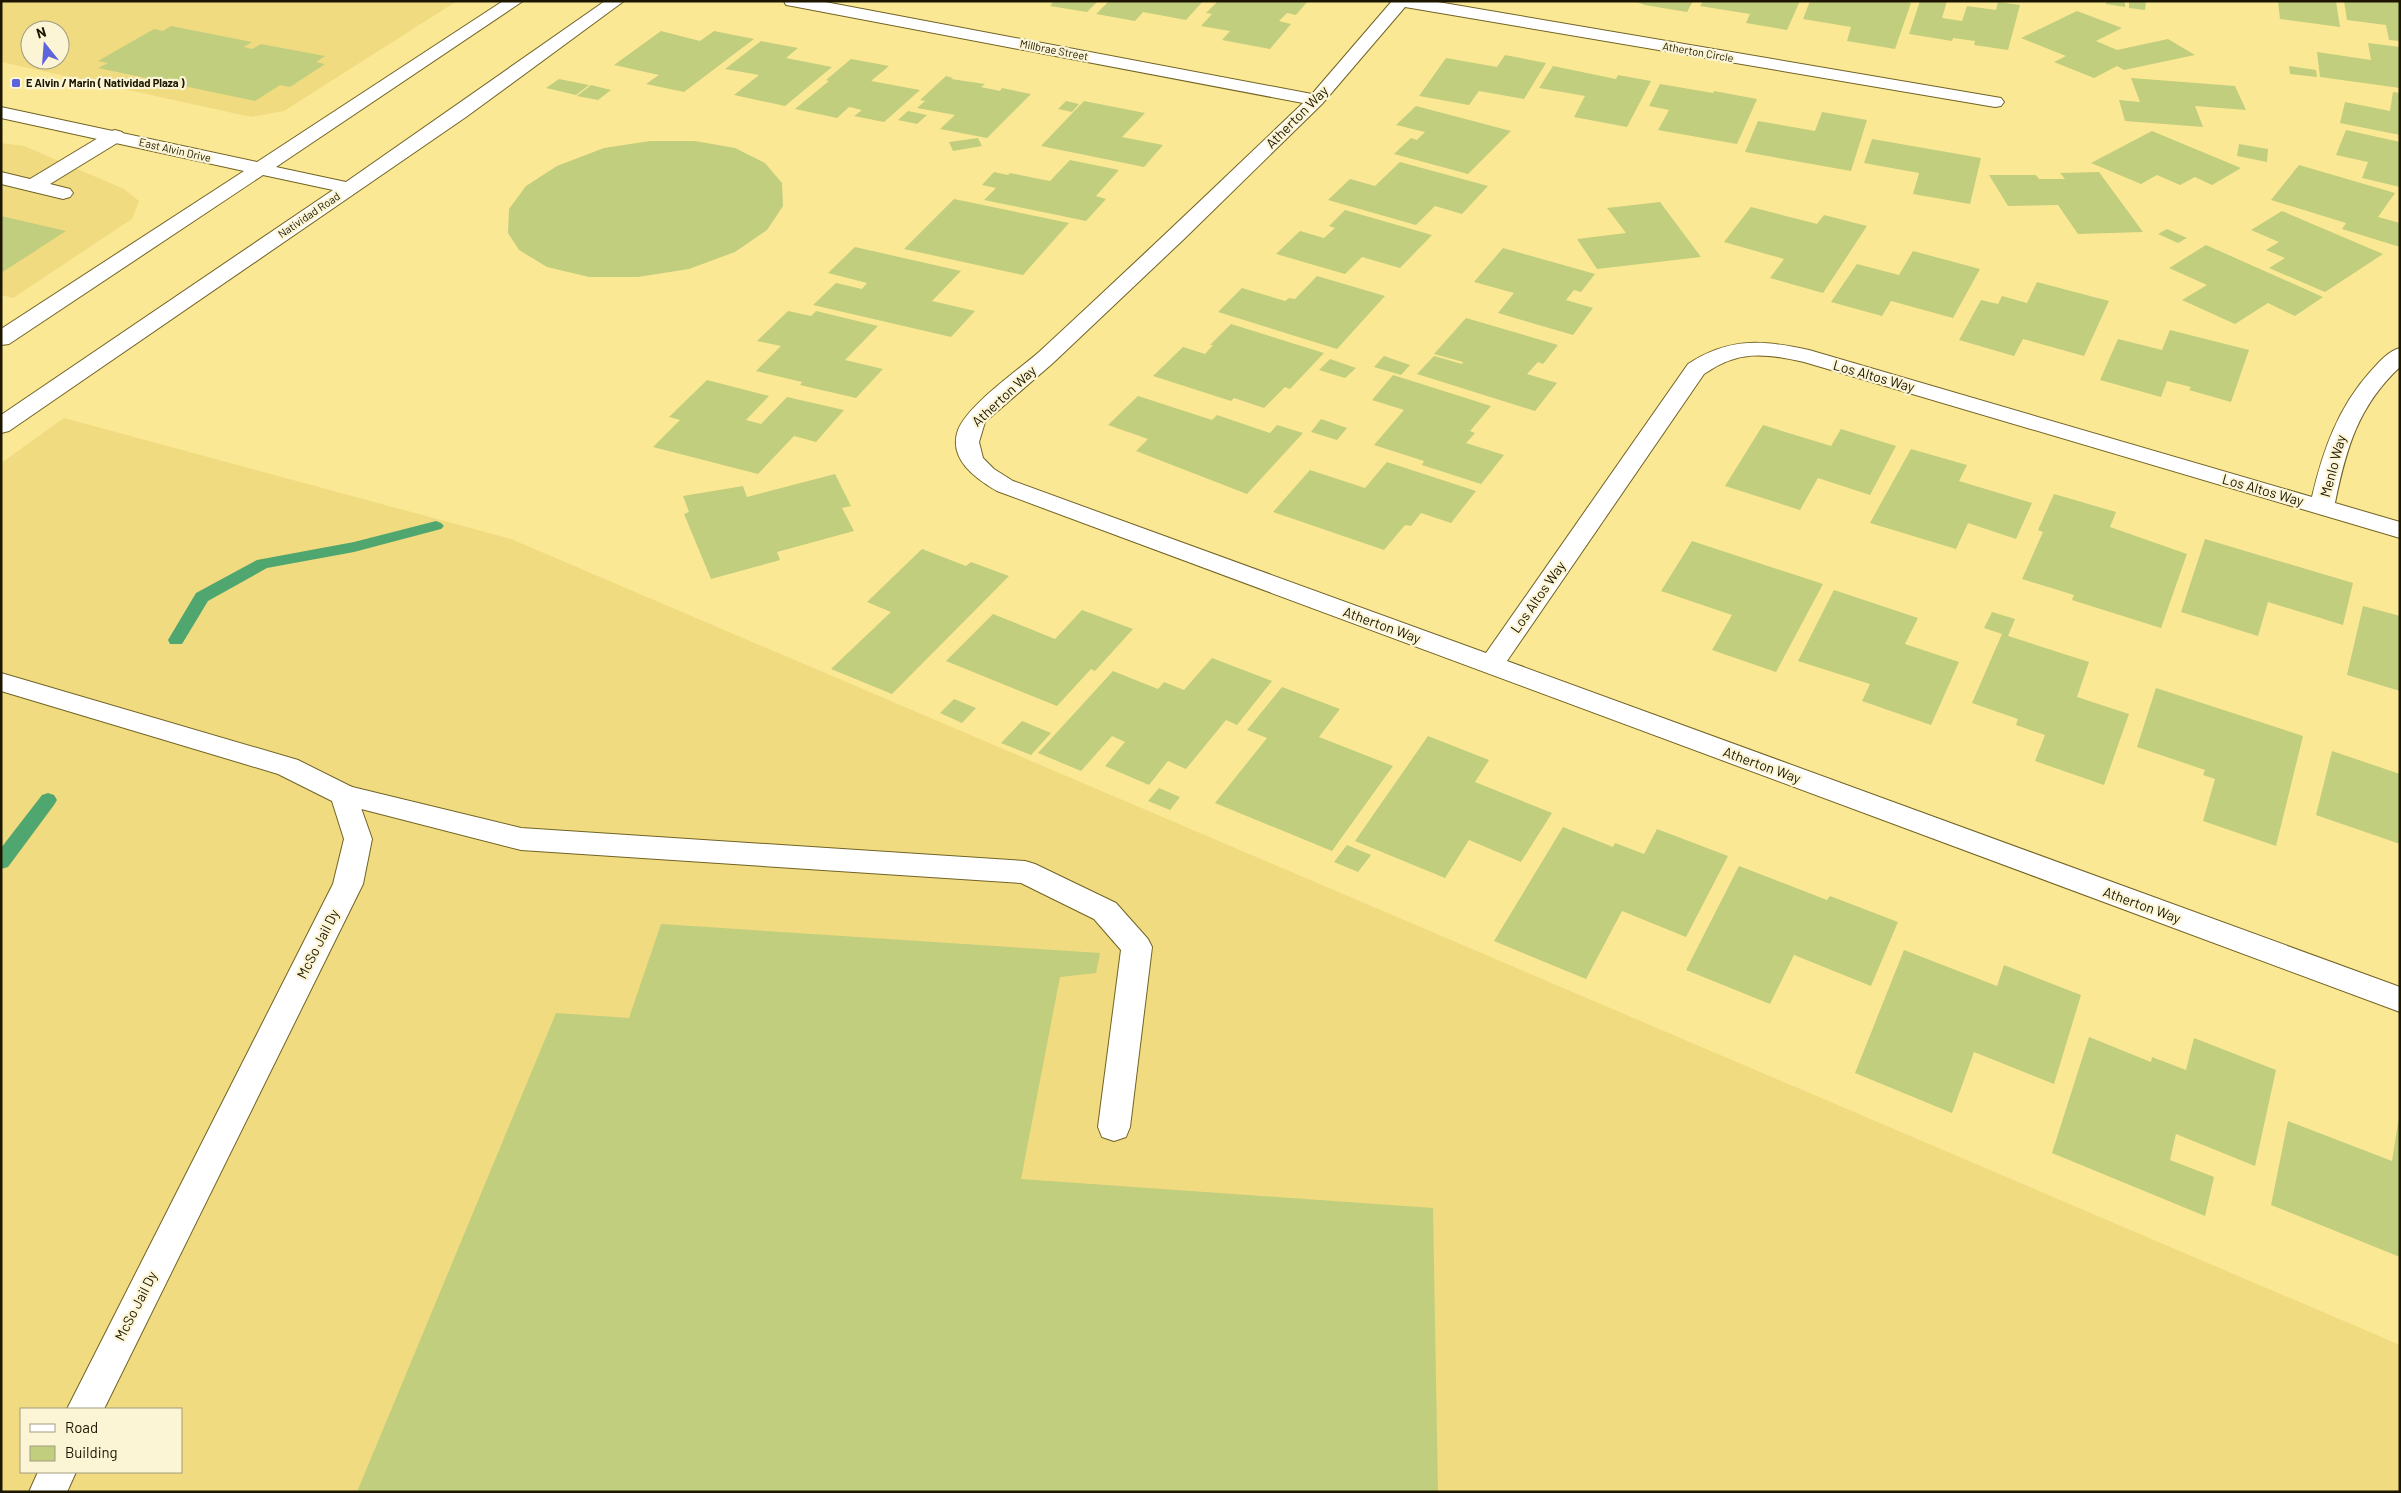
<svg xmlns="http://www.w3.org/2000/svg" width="2401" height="1493" font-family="Barlow,sans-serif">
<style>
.built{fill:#f0db80;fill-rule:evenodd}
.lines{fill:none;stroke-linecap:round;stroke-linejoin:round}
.stream{fill:#4fa66f;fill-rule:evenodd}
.building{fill:#c0ce7e}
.service-casing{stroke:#716324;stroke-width:2}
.minor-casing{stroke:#716324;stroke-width:2}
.secondary-casing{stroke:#716324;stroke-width:2}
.service{fill:#fff;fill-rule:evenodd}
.minor{fill:#fff;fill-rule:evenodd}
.secondary{fill:#fff;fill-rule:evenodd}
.poi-dot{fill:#5e64dc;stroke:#fcf5d5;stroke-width:2}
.labels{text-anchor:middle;stroke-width:4.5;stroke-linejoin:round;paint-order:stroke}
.far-street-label{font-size:11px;fill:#1c1600;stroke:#fcf5d5}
.far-poi-label{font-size:11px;font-weight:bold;fill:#1c1600;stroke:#fcf5d5;text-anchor:start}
.street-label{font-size:14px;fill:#1c1600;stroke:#fcf5d5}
</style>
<rect width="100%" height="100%" fill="#fbe895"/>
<!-- built -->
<g class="built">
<path d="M1 1H457L284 111 251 117 1 62ZM30 30H60V60H30Z"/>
<path d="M1 143 24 146 124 189 139 201 132 219 13 298 1 295Z"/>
<path d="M64 418 511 539 2400 1345V1492H1V463ZM21 1409H181V1472H21Z"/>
</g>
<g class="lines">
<!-- stream -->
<g class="stream">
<path d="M436 521 441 523 444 526 441 529 354 552 267 568 208 601 182 644H170L168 640 196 593 257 560 354 542Z"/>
<path d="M48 793 54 795 57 800 54 805 8 867 1 869V848L42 795Z"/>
</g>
</g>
<!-- building -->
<g class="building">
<path d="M1054 1H1098L1087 12 1050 6Z"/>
<path d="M1109 1H1203L1186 20 1143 12 1135 21 1096 14Z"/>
<path d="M1218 1H1308L1296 15 1287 13 1279 21 1291 24 1270 49 1222 40 1230 31 1201 26 1212 14 1206 13Z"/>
<path d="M1634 1H1693L1687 12 1645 5Z"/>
<path d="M1703 1H1800L1787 30 1746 23 1750 14 1700 6Z"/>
<path d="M1810 1H1902L1911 3 1895 49 1847 41 1851 27 1803 19Z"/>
<path d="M1920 1H1947L1942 18 1962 21 1967 6 1996 10 1998 2 2020 5 2008 50 1974 45 1975 41 1953 38 1952 41 1909 34Z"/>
<path d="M2106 1H2125V7L2106 4Z"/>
<path d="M2129 1 2146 2 2145 10 2129 8Z"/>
<path d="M2278 1H2336L2340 27 2280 19Z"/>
<path d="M2344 1H2400V41L2389 40 2386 25 2347 20Z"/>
<path d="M2077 11 2122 28 2096 41 2117 50 2168 39 2195 55 2124 70 2117 66 2094 78 2054 62 2066 56 2021 38Z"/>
<path d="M171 26 252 42 244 47 252 49 261 44 325 56 316 62 325 64 290 87 280 85 255 101 98 68 108 63 98 61 154 29 163 31Z"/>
<path d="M661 31 700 41 714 31 754 39 684 92 646 84 659 75 614 65Z"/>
<path d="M761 41 798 48 786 58 832 67 785 106 734 95 759 75 725 69Z"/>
<path d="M2368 43 2400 47V88L2320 77 2317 52 2371 60Z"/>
<path d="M1505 55 1546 63 1524 99 1479 91 1469 105 1419 96 1446 58 1497 67Z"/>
<path d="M851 59 889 66 871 81 920 90 884 122 854 116 862 110 849 107 837 118 795 109 829 81 826 80Z"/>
<path d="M1553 66 1616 79 1618 75 1651 81 1627 127 1574 117 1585 96 1539 88Z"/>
<path d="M2289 66 2316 70 2317 77 2290 74Z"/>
<path d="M946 76 953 78 951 79 985 84 981 87 1000 91 1002 88 1031 94 987 138 940 129 955 115 917 108 925 101 920 100Z"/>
<path d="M2131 78 2235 86 2246 110 2195 106 2203 127 2125 121 2119 100 2140 102Z"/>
<path d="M559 79 589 85 576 95 546 88Z"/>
<path d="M1660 84 1713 93 1714 91 1757 99 1737 144 1658 130 1669 110 1649 106Z"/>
<path d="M591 85 611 90 598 100 577 96Z"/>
<path d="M2393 92 2400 93V135L2340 123 2345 102 2390 111Z"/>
<path d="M1066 101 1079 104 1072 112 1058 109Z"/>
<path d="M1084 101 1145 113 1122 137 1163 145 1144 167 1041 146Z"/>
<path d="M1416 106 1511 131 1468 174 1394 154 1411 138 1417 140 1425 132 1396 125Z"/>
<path d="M908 111 927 115 917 124 898 120Z"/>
<path d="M1822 112 1867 120 1851 171 1745 152 1758 121 1815 131Z"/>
<path d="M2346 130 2400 142V187L2362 178 2368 162 2336 155Z"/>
<path d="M2152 131 2241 168 2212 185 2195 177 2180 185 2157 175 2141 184 2091 163Z"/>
<path d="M978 138 982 146 953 151 949 142Z"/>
<path d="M1872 139 1981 158 1970 204 1913 194 1919 173 1864 163Z"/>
<path d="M650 141H695L735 148 765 163 782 183 783 206 767 230 735 252 689 269 638 277H589L547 267 519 250 508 233 509 209 526 186 557 166 604 148Z"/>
<path d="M2239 144 2268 149 2267 162 2237 156Z"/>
<path d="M1070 160 1119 170 1096 196 1106 199 1086 221 984 200 996 188 982 185 994 172 1008 175 1010 173 1050 181Z"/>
<path d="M1400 162 1488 186 1462 214 1435 206 1416 225 1328 200 1350 179 1375 186Z"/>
<path d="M2299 165 2395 193 2378 217 2400 223V247L2342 229 2346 223 2271 200Z"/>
<path d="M2099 172 2143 232 2078 234 2058 205 2008 206 1989 175H2036L2039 179H2065L2060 173Z"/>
<path d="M954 199 1069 223 1023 275 904 249Z"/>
<path d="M1660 202 1701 257 1597 269 1577 239 1626 233 1607 208Z"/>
<path d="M1751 207 1817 224 1824 215 1867 226 1823 293 1770 278 1784 259 1724 242Z"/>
<path d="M1345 210 1432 235 1400 268 1362 257 1345 274 1276 254 1300 231 1324 238 1335 228 1329 226Z"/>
<path d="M2282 211 2383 254 2325 292 2269 268 2285 258 2266 250 2279 242 2251 230Z"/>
<path d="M1 216 66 231 1 273Z"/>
<path d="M2167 229 2187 238 2178 243 2158 234Z"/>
<path d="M2206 245 2323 297 2295 316 2268 303 2235 324 2182 300 2207 285 2169 268Z"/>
<path d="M855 247 961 271 932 301 975 311 951 337 813 305 836 283 862 289 867 283 828 273Z"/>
<path d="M1503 248 1595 274 1581 292 1574 290 1566 300 1593 308 1573 335 1498 313 1514 293 1474 282Z"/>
<path d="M1913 251 1980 269 1953 318 1891 301 1882 316 1831 302 1857 264 1899 275Z"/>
<path d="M1317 276 1385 296 1337 349 1218 312 1242 288 1285 301 1289 298 1295 299Z"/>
<path d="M2037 282 2109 301 2084 356 2023 339 2014 356 1959 340 1981 300 1998 304 2002 296 2027 303Z"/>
<path d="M788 311 811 316 816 311 878 326 845 360 883 369 856 398 800 385 802 382 756 371 781 346 757 341Z"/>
<path d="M1466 318 1558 345 1543 364 1538 362 1527 374 1557 383 1535 411 1417 374 1434 356 1462 364 1463 362 1434 354Z"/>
<path d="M1231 324 1324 353 1290 389 1285 387 1264 408 1234 398 1231 401 1153 376 1183 347 1205 354 1213 345H1210Z"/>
<path d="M2170 330 2249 350 2231 402 2189 390 2191 387 2167 381 2161 397 2100 380 2118 339 2162 350Z"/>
<path d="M1384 356 1410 365 1401 375 1374 367Z"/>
<path d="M1330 359 1356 368 1345 378 1319 370Z"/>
<path d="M1393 375 1491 406 1470 431 1475 433 1466 443 1504 455 1481 484 1422 465 1424 461 1374 445 1404 410 1372 400Z"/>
<path d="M707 380 769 396 746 420 761 424 787 397 844 410 816 442 794 436 758 474 653 447 680 420 669 417Z"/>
<path d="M1138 396 1212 420 1217 415 1270 433 1277 425 1303 433 1247 494 1136 451 1148 439 1108 425Z"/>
<path d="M1321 419 1347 428 1337 440 1311 432Z"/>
<path d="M1763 425 1831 446 1841 429 1896 446 1870 495 1818 478 1800 510 1725 486Z"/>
<path d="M1911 449 1967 465 1959 481 2032 503 2016 539 1968 523 1956 549 1870 523Z"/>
<path d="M1387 462 1476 491 1451 523 1421 513 1411 526 1405 525 1384 550 1273 512 1310 470 1365 488Z"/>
<path d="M835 474 851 506 842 508 854 531 777 552 780 560 711 579 684 514 689 512 683 496 743 486 747 497Z"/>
<path d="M2054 494 2116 512 2110 527 2187 554 2161 628 2072 600 2074 595 2022 579 2043 532 2038 530Z"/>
<path d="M2205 539 2353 583 2343 625 2268 602 2258 636 2181 612Z"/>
<path d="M1692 541 1823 584 1776 672 1712 650 1732 615 1661 591Z"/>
<path d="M922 549 966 566 971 562 1009 576 892 694 831 669 891 612 867 602Z"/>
<path d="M1834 590 1918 618 1905 644 1959 662 1931 725 1862 701 1870 684 1798 661Z"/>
<path d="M2363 606 2400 616V691L2347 675Z"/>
<path d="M1082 610 1133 629 1095 671 1091 669 1057 706 946 661 993 614 1055 639Z"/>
<path d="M1992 612 2015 619 2008 636 2089 662 2077 697 2129 714 2104 785 2035 761 2045 735 2016 725 2018 719 1972 703 2002 634 1984 628Z"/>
<path d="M1212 658 1272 681 1237 725 1226 720 1186 769 1168 761 1149 785 1105 766 1125 742 1112 736 1081 771 1038 753 1113 671 1158 689 1164 682 1184 690Z"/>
<path d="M1282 687 1340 709 1319 737 1393 766 1332 851 1215 803 1267 738 1247 730Z"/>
<path d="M2156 688 2303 736 2276 846 2203 821 2215 779 2203 775 2205 770 2137 747Z"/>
<path d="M954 699 976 708 962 723 940 713Z"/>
<path d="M1022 721 1051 733 1031 755 1001 743Z"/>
<path d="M1428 736 1489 760 1475 782 1552 813 1521 862 1469 840 1445 878 1355 841Z"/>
<path d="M2332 751 2400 774V844L2316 815Z"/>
<path d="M1159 788 1180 797 1170 810 1148 801Z"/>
<path d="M1563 827 1613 847 1615 843 1644 854 1657 829 1728 856 1686 937 1622 911 1586 979 1494 941Z"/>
<path d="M1347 845 1371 855 1358 872 1334 862Z"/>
<path d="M1739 866 1827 900 1830 896 1898 922 1871 986 1794 955 1770 1004 1686 970Z"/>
<path d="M661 924 1100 953 1096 973 1060 977 1021 1179 1433 1208 1438 1492H357L556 1013 629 1018Z"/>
<path d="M1904 950 1997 986 2004 965 2081 995 2054 1084 1974 1052 1952 1113 1855 1073Z"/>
<path d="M2089 1037 2151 1062 2152 1057 2186 1070 2194 1038 2276 1070 2255 1166 2176 1134 2170 1160 2214 1177 2205 1216 2052 1153Z"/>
<path d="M2399 1117 2400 1257 2271 1205 2288 1121 2392 1161Z"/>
</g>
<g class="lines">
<!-- service casing -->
<g class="service-casing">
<g id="service">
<path d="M115 130 122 132 124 136 122 140 50 184 70 189 73 193 70 197 63 199 1 184V172L30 179 108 132Z"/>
<path d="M344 785 521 828 1025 861 1035 864 1116 903 1148 939 1152 947 1130 1127 1126 1137 1114 1141 1102 1137 1098 1127 1121 950 1094 919 1021 883 521 850 334 802 330 795 334 788Z"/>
</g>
</g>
<!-- minor casing -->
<g class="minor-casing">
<g id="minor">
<path d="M784 1H820L1312 94 1392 1H1432L2001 98 2004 102 2001 106 1995 107 1405 7 1322 104 1184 239 1053 363 985 422 979 442 983 458 994 469 1013 481 1486 653 1688 364C1729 337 1763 340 1809 350L2312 497C2323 450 2338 408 2370 372 2378 363 2388 351 2400 348V367C2358 406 2346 449 2335 503L2400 522V538L1804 362C1764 353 1738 350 1704 374L1507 661 2400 987V1012L997 491C975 478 948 459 958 430 968 405 1017 371 1039 352 1128 270 1215 187 1303 103L792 6 786 5Z"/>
<path d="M1 673 298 760 354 788 372 839 363 884 104 1409H67L333 884 344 839 332 801 278 774 1 691Z"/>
<path d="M38 1472H76L67 1492H29Z"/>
</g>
</g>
<!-- secondary casing -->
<g class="secondary-casing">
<path id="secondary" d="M503 1H523L276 167 346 182 605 1H624L466 117 9 431 1 433V415L333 190 263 175 9 344 1 345V329L244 171 1 118V107L257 162Z"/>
</g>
<!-- service -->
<use href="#service" class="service"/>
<!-- minor -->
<use href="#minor" class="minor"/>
<!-- secondary -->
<use href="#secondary" class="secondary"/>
</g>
<!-- markers -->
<rect class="poi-dot" x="11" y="78" width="10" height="10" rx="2.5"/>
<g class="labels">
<!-- far-street labels -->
<g class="far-street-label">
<text transform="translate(1054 50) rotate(11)" y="4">Millbrae Street</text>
<text transform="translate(1698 52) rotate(10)" y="4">Atherton Circle</text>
<text transform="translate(175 150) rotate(13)" y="4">East Alvin Drive</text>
<text transform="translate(309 215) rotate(-34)" y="4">Natividad Road</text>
</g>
<!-- far-poi labels -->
<g class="far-poi-label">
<text x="26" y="87">E Alvin / Marin ( Natividad Plaza )</text>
</g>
<!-- street labels -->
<g class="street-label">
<text transform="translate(1297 117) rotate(-45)" y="5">Atherton Way</text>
<text transform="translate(1874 376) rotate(16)" y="5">Los Altos Way</text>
<text transform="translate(1004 396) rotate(-43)" y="5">Atherton Way</text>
<text transform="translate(2333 466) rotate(-75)" y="5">Menlo Way</text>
<text transform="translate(2263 490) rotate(16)" y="5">Los Altos Way</text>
<text transform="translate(1538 597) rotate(-55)" y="5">Los Altos Way</text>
<text transform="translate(1382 625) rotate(20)" y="5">Atherton Way</text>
<text transform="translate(1762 765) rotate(20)" y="5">Atherton Way</text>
<text transform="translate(2142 905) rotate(20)" y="5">Atherton Way</text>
<text transform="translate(318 944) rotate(-63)" y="5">McSo Jail Dy</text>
<text transform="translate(136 1306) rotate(-63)" y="5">McSo Jail Dy</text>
</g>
</g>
<!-- border -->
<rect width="2401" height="1493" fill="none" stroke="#1c1600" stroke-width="5"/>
<!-- legend -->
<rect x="20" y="1408" width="162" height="65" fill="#fcf5d5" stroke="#a29c80"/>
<rect x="30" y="1424" width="25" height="8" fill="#ffffff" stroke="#a29c80"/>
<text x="65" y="1433" font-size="15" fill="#1c1600">Road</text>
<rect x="30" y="1446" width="25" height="15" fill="#c0ce7e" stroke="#a29c80"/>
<text x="65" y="1458" font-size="15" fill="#1c1600">Building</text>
<!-- north arrow -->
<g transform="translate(45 45) rotate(343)"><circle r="24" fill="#fcf5d5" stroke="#a29c80"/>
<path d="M0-4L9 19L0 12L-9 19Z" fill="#5e64dc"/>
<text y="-8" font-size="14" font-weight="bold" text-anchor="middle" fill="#1c1600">N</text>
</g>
</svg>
